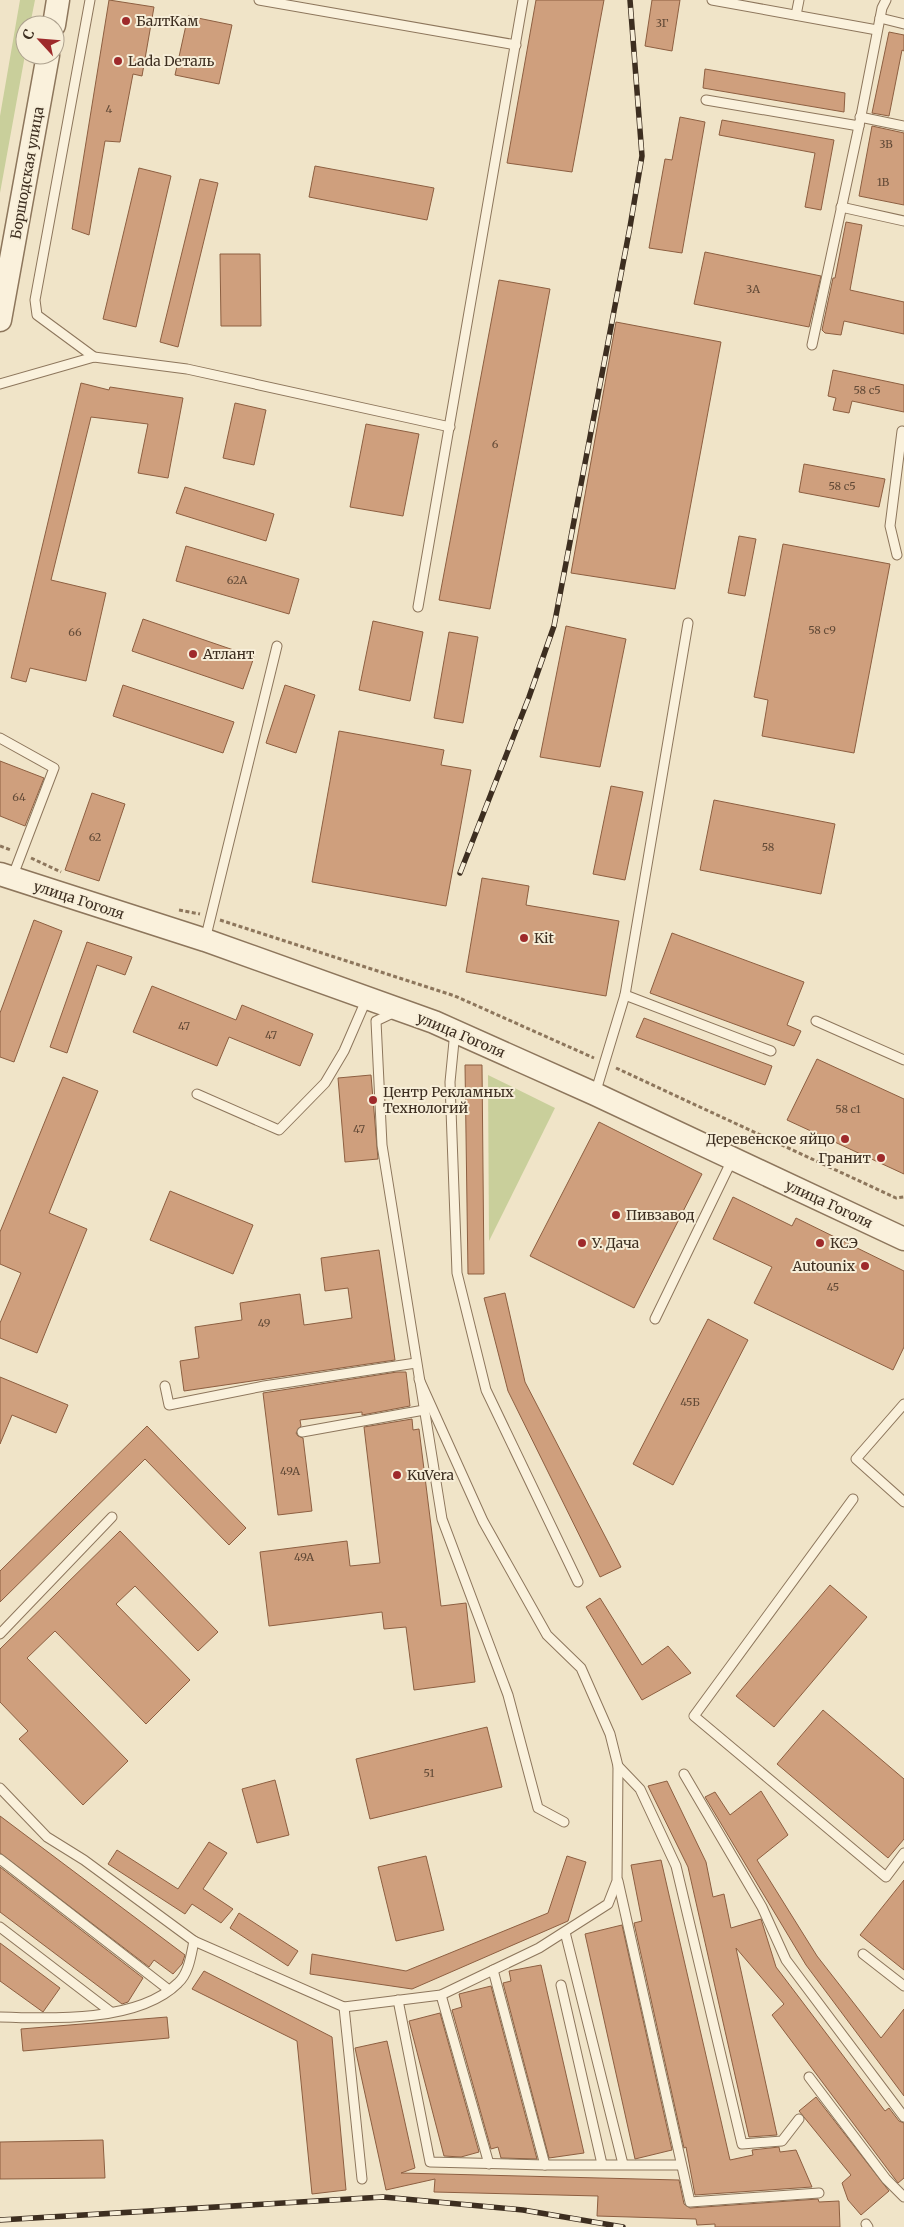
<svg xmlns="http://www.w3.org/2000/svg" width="904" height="2227" font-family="Merriweather,serif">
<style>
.green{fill:#c9cf9b}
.building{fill:#cf9f7d;stroke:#8d5f41}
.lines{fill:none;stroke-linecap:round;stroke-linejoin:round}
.service-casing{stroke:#8d765c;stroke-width:11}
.tertiary-casing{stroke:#8d765c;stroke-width:25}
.path{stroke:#8d765c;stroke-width:3;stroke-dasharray:4 2.5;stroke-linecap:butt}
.service{stroke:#faf1dc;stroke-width:9}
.tertiary{stroke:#faf1dc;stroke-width:22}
.rail-casing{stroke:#3d2e20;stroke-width:5.5}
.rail{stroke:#f7eed8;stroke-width:4;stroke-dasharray:11;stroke-linecap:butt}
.poi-dot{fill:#9e2a2b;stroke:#f7eed8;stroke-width:2}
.labels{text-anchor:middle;stroke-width:4;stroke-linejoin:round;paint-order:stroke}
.number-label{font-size:11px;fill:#624a37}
.poi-label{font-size:14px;fill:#3d2e20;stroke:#f7eed8;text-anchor:start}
.street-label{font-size:14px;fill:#3d2e20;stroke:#f7eed8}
</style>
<rect width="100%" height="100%" fill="#f0e4c8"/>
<!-- green -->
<g class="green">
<path d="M20 0H35L30 25H25V55L0 193V116Z"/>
<path d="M488 1075 555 1108 489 1241Z"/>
</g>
<!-- building -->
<g class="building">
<path d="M109 0 154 7 142 76 133 74 120 142 105 141 89 235 72 229Z"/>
<path d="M536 0H604L572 172 507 163Z"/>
<path d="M652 0H680L672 51 645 46Z"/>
<path d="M188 16 232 25 219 84 175 75Z"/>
<path d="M889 32 904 35V51L902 50 889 116 872 113Z"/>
<path d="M705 69 845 93 844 112 703 88Z"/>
<path d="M680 117 705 122 682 253 649 248 665 159 672 160Z"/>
<path d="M722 120 834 140 821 210 805 207 815 153 719 135Z"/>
<path d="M872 126 904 133V205L859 196Z"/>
<path d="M315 166 434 188 427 220 309 197Z"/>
<path d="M139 168 171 176 136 327 103 319Z"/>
<path d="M200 179 218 183 178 347 160 342Z"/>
<path d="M846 222 862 225 850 290 904 302V334L844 321 841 335 825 333 822 330 833 278H835Z"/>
<path d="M705 252 821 276 809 327 694 304Z"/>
<path d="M220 254H260L261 326H221Z"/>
<path d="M499 280 550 289 490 609 439 600Z"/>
<path d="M616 322 721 342 675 589 571 573Z"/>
<path d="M833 370 904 385V412L852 401 849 413 833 410 836 398 828 396Z"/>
<path d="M81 383 109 390 110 387 183 398 168 478 138 473 148 424 91 417 51 580 106 593 86 681 30 668 26 682 11 678Z"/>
<path d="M235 403 266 410 254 465 223 458Z"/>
<path d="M366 424 419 434 403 516 350 507Z"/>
<path d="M804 464 885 479 879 507 799 492Z"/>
<path d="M185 487 274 514 266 541 176 513Z"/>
<path d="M739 536 756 539 745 596 728 593Z"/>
<path d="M783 544 890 564 854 753 762 736 768 700 754 697Z"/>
<path d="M186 546 299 579 289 614 176 581Z"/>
<path d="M143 619 254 657 243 689 132 651Z"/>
<path d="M373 621 423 632 410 701 359 690Z"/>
<path d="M566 626 626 639 600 767 540 757Z"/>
<path d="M449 632 478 637 463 723 434 718Z"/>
<path d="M123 685 234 722 223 753 113 716Z"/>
<path d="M285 685 315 695 296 753 266 743Z"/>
<path d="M339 731 444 750 441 765 471 770 446 906 312 882Z"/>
<path d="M0 761 44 778 25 826 0 816Z"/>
<path d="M611 786 643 792 625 880 593 874Z"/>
<path d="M92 793 125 804 99 881 65 870Z"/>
<path d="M714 800 835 824 821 894 700 870Z"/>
<path d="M482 878 529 886 526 905 619 921 606 996 466 972Z"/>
<path d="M34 920 62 931 14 1062 0 1057V1013Z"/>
<path d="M672 933 804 982 787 1025 801 1031 794 1046 650 993Z"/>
<path d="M87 942 132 957 125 975 97 965 67 1053 50 1047Z"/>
<path d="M152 986 236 1020 242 1005 313 1034 300 1066 229 1037 217 1066 133 1032Z"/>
<path d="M644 1018 772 1066 765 1085 636 1037Z"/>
<path d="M817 1059 904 1099V1174L787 1120Z"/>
<path d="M465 1065H482L484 1274H468Z"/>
<path d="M371 1075 378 1159 345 1162 338 1078Z"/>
<path d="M63 1077 98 1091 49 1213 87 1229 37 1353 0 1338V1323L21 1273 0 1264V1232Z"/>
<path d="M599 1122 702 1174 634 1308 530 1256Z"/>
<path d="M170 1191 253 1225 233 1274 150 1240Z"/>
<path d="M733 1197 792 1226 796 1218 904 1271V1347L893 1370 754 1303 772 1267 713 1239Z"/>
<path d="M379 1250 395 1360 184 1391 180 1361 199 1358 195 1327 242 1320 240 1303 300 1294 304 1325 352 1318 348 1288 325 1291 321 1258Z"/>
<path d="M505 1293 525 1382 621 1567 600 1577 508 1391 484 1298Z"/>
<path d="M708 1319 748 1340 673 1485 633 1464Z"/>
<path d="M397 1372H406L410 1406 362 1415V1412L300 1420 301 1426 296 1433 298 1436 303 1438 312 1511 278 1515 263 1393Z"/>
<path d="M0 1377 68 1405 56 1433 12 1415 0 1444Z"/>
<path d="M412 1419 413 1430 419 1429 441 1606 466 1603 475 1682 414 1690 406 1627 384 1629 382 1612 269 1626 260 1552 347 1541 350 1566 380 1563 364 1427Z"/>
<path d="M147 1426 246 1528 229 1545 145 1459 0 1602V1571Z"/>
<path d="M120 1531 218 1632 198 1651 135 1586 116 1604 190 1680 146 1724 55 1631 27 1658 128 1761 83 1805 19 1739 28 1731 0 1702V1649Z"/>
<path d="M830 1585 867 1617 774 1727 736 1696Z"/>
<path d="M600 1598 642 1665 668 1646 691 1673 642 1700 586 1607Z"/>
<path d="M823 1710 904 1779V1839L888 1858 777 1764Z"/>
<path d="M487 1727 502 1787 370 1819 356 1759Z"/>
<path d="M275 1780 289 1835 257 1843 242 1789Z"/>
<path d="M667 1781 706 1862 713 1897 724 1894 731 1928 761 1919 776 1967 885 2111 889 2108 899 2121 904 2123V2178L898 2183 772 2015 784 2004 736 1948 777 2135 749 2137 688 1867 648 1786Z"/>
<path d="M761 1791 788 1835 757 1860 817 1956 881 2038 904 2009V2096L806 1965 705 1797 715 1792 730 1815Z"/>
<path d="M0 1816 185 1955 182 1964 173 1974 154 1960 149 1967 0 1853Z"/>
<path d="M209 1842 227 1853 203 1889 233 1909 221 1923 192 1904 185 1914 108 1864 117 1850 178 1889Z"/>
<path d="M426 1856 444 1930 396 1941 378 1867Z"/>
<path d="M567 1856 586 1862 568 1921 412 1989 310 1974 312 1954 406 1971 548 1913Z"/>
<path d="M661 1860 730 2160 753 2155 752 2150 779 2147 780 2152 796 2150 812 2187 695 2195 686 2147 684 2148 634 1923 642 1921 631 1865Z"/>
<path d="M0 1867 143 1978 128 2002 122 2004 0 1912Z"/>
<path d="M904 1880V1970L860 1935Z"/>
<path d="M239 1913 298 1951 288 1966 230 1928Z"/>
<path d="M622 1925 672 2150 635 2159 585 1934Z"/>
<path d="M0 1943 60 1988 43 2012 0 1981Z"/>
<path d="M541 1965 584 2153 549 2158 503 1983 511 1981 509 1971Z"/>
<path d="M204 1971 332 2037 346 2190 312 2194 297 2041 192 1989Z"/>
<path d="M491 1986 537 2159 501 2158 498 2147 491 2149 452 2010 462 2007 459 1994Z"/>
<path d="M440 2013 479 2152 461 2157 444 2156 409 2021Z"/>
<path d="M167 2017 169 2038 23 2051 21 2029Z"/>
<path d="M387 2041 415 2168 401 2173 679 2180 684 2204 690 2208 818 2199 819 2202 839 2201 840 2227H715V2224L697 2225 696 2219 597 2216 598 2196 434 2192 435 2179 386 2190 355 2048Z"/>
<path d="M816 2097 889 2191 861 2215 848 2200 842 2183 851 2175 799 2111Z"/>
<path d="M103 2140 105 2178 0 2179V2142Z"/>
</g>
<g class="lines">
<!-- service casing -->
<g class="service-casing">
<g id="service">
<path d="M90 0 35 300 37 315 94 357"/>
<path d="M259 0 516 45"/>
<path d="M712 0 877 30"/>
<path d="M796 15 799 0"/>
<path d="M880 18 904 24"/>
<path d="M706 100 859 126 882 8 886 0"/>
<path d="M860 117 904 126"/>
<path d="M841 207 904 221"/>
<path d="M812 345 859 126"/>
<path d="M0 384 94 357 187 369 450 427"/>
<path d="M897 555 890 526 902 431"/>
<path d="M418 607 523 0"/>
<path d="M0 738 54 768 12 878"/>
<path d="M205 940 277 646"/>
<path d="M625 995 771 1051"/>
<path d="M395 1012 376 1021 382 1145 442 1519 508 1695 538 1808 564 1822"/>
<path d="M816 1021 904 1060"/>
<path d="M455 1031 450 1082 457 1273 486 1390 578 1582"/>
<path d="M197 1094 279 1130 325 1083 344 1051 367 998"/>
<path d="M595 1094 625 995 688 623"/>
<path d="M655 1319 732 1160"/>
<path d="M165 1386 169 1405 264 1386 416 1363"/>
<path d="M904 1404 856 1459 904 1502"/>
<path d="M302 1432 424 1410"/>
<path d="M853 1499 694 1716 886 1877 904 1853"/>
<path d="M0 1634 112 1517"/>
<path d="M618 1766 640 1789 676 1866 742 2144 782 2141 799 2119"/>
<path d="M684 1774 762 1907 786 1960 904 2117"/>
<path d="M0 1788 47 1837 84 1860 194 1941 344 2007 441 1995 539 1948 608 1904 617 1881 618 1766 610 1734 581 1668 547 1635 483 1521 419 1379"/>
<path d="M0 1859 169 1990"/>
<path d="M618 1881 690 2202 819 2193"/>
<path d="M0 1927 111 2012"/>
<path d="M565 1932 623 2164"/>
<path d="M863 1954 904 1986"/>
<path d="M493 1970 545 2165"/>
<path d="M561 1985 602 2164"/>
<path d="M441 1995 489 2164"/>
<path d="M398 2000 430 2162 545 2165H681"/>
<path d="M344 2007 362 2179"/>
<path d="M0 2017C52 2019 139 2022 178 1983 189 1973 191 1955 194 1941"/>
<path d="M809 2077 886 2179 904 2197"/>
<path d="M866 2224 868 2227"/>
</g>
</g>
<!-- tertiary casing -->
<g class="tertiary-casing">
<g id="tertiary">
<path d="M54 25 58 0"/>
<path d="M0 320 48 55"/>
<path d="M0 874 205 940 434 1022 595 1094 904 1239"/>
</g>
</g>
<!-- path -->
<g class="path">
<path d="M0 846 11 850"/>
<path d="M31 858 61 872"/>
<path d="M179 910 200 914"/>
<path d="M220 920 455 996 594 1058"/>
<path d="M616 1068 896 1198 904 1197"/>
</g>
<!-- service -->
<use href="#service" class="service"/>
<!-- tertiary -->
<use href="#tertiary" class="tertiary"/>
<!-- rail casing -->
<g class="rail-casing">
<g id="rail">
<path d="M460 873 529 697 554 626 630 227 642 156 630 0"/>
<path d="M0 2220 383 2197 523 2210 623 2227"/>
</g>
</g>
<!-- rail -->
<use href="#rail" class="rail"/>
</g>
<!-- markers -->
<g class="poi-dot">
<circle cx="126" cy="21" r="5"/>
<circle cx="118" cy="61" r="5"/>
<circle cx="193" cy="654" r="5"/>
<circle cx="524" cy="938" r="5"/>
<circle cx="373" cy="1100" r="5"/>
<circle cx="845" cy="1139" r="5"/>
<circle cx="881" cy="1158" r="5"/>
<circle cx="616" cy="1215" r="5"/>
<circle cx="582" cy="1243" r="5"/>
<circle cx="820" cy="1243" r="5"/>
<circle cx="865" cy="1266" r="5"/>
<circle cx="397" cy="1475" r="5"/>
</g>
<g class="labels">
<!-- number labels -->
<g class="number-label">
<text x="662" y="27">3Г</text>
<text x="109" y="113">4</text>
<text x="886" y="148">3В</text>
<text x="883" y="186">1В</text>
<text x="753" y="293">3А</text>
<text x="867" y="394">58 с5</text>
<text x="495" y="448">6</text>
<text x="842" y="490">58 с5</text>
<text x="237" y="584">62А</text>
<text x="822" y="634">58 с9</text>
<text x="75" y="636">66</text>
<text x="19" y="801">64</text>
<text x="95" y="841">62</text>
<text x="768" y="851">58</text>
<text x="184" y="1030">47</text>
<text x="271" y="1039">47</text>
<text x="848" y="1113">58 с1</text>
<text x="359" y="1133">47</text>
<text x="833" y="1291">45</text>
<text x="264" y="1327">49</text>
<text x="690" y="1406">45Б</text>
<text x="290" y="1475">49А</text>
<text x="304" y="1561">49А</text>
<text x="429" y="1777">51</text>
</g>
<!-- poi labels -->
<g class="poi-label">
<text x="136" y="26">БалтКам</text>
<text x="128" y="66">Lada Dеталь</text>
<text x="203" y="659">Атлант</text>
<text x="534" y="943">Kit</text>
<text x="383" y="1097">Центр Рекламных<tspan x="383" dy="16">Технологий</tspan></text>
<text x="835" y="1144" text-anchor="end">Деревенское яйцо</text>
<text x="871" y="1163" text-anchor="end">Гранит</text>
<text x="626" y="1220">Пивзавод</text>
<text x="592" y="1248">У. Дача</text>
<text x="830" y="1248">КСЭ</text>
<text x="855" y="1271" text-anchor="end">Autounix</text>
<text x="407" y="1480">KuVera</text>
</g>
<!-- street labels -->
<g class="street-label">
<text transform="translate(27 173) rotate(-80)" y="5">Боршодская улица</text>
<text transform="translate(79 900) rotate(18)" y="5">улица Гоголя</text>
<text transform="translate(461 1035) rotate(23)" y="5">улица Гоголя</text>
<text transform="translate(829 1204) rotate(25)" y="5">улица Гоголя</text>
</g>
</g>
<!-- north arrow -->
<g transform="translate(40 40) rotate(296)"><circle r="24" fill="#f7eed8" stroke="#ada18e"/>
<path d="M0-4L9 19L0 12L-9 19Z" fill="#9e2a2b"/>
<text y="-8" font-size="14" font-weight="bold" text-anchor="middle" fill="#3d2e20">С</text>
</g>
</svg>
